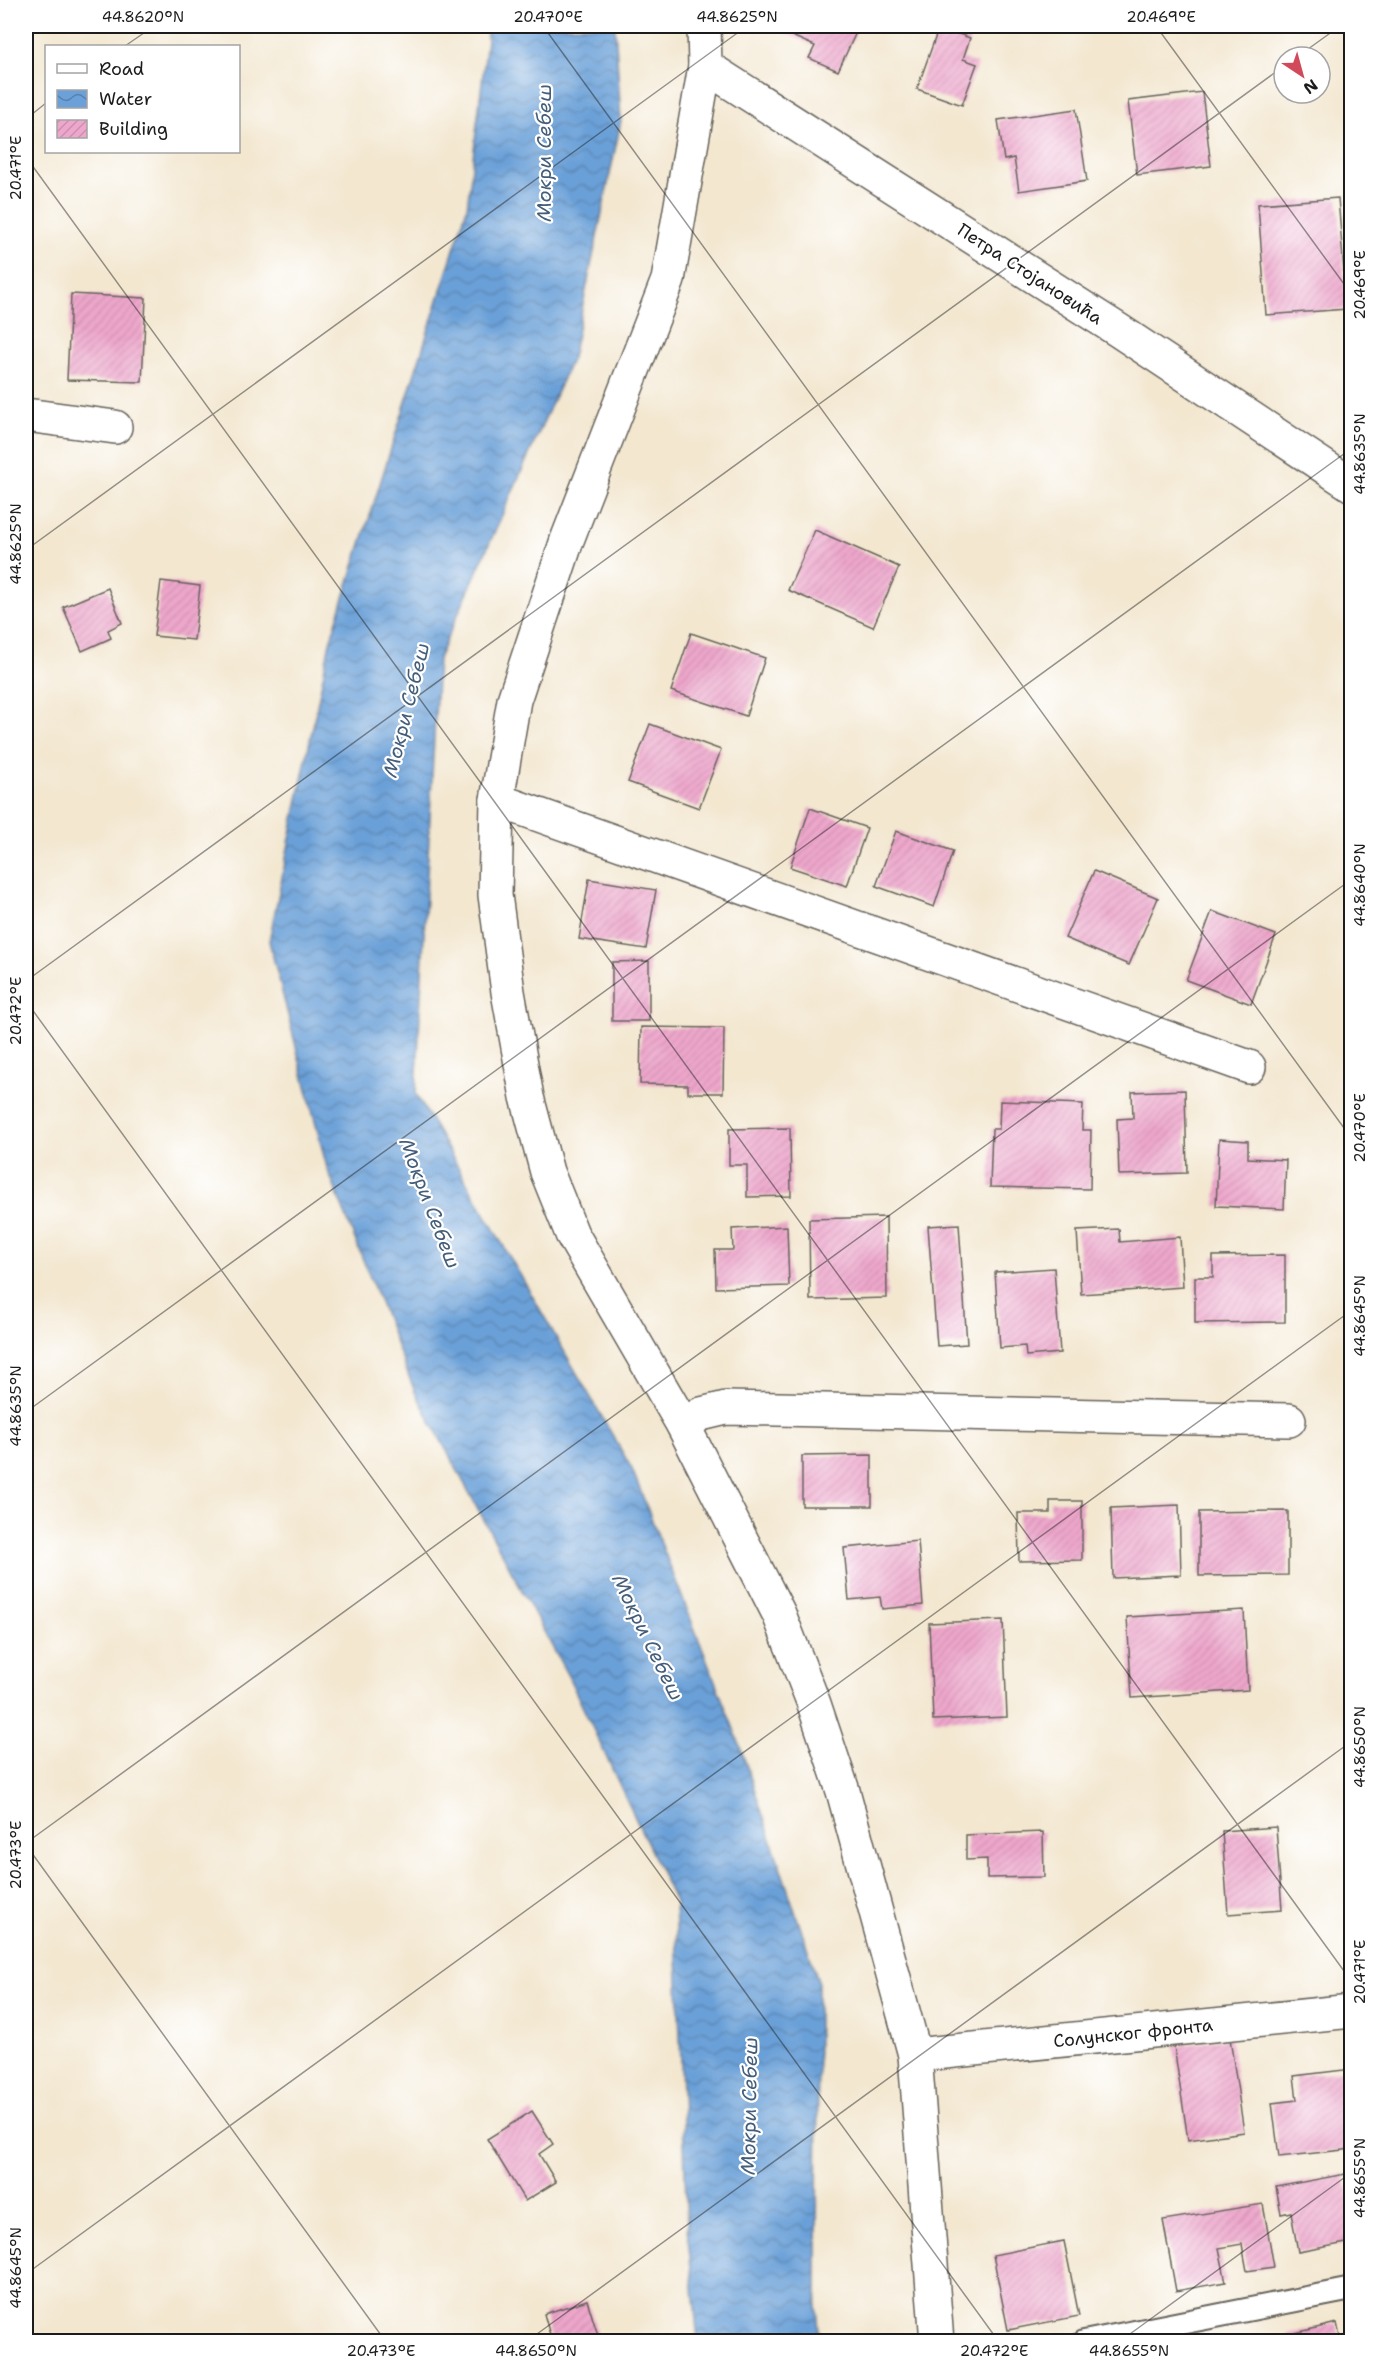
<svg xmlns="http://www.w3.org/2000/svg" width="1377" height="2367" font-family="'Shantell Sans',sans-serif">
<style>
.water{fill:url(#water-waves);stroke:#445e7a;stroke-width:1.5}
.building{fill:url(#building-hatch)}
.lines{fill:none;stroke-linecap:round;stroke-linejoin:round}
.lane-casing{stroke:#67635b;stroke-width:26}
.street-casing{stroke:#67635b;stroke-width:36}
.lane{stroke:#fff;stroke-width:22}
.street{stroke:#fff;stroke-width:33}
.ticks{fill:none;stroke:#1c1c1c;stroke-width:1.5;stroke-opacity:0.45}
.labels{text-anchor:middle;stroke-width:4.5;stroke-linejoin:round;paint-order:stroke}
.street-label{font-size:18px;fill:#1c1c1c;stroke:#fff}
.water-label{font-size:20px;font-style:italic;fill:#445e7a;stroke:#fff}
.neatline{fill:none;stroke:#1c1c1c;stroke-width:2}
.ticks-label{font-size:15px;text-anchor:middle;fill:#1c1c1c}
</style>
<defs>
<pattern id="water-waves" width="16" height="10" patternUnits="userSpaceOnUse" patternTransform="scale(1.5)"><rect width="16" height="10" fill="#6ba0d8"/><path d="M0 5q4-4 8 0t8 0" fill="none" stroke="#5782ae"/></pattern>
<pattern id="building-hatch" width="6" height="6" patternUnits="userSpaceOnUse" patternTransform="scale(1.5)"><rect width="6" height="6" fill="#eea7cc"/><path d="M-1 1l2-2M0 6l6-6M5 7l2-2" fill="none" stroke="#cc8faf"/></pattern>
</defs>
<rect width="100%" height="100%" fill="#fff"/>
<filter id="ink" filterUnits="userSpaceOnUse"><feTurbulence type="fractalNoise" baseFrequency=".0167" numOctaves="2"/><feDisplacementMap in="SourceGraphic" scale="12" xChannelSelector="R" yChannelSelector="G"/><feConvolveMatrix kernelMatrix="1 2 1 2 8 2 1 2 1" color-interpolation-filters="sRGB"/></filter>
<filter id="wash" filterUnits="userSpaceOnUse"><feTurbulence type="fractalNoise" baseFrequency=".008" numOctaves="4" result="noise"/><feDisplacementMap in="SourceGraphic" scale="24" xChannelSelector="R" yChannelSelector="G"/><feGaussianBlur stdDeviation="1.35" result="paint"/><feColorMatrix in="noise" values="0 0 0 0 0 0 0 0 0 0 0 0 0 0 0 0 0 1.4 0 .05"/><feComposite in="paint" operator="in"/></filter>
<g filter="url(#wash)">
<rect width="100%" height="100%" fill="#f3e7d0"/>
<!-- water -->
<path class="water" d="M486 26H615L621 121 572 358 438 659 416 1094 632 1469 737 1737 818 1980 817 2308 820 2341H698L687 2227 675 1902 569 1678 415 1392 327 1168 269 941 330 642 467 208 487 40Z"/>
<g id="blocks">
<!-- building -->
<g class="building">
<path d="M785 26H859L838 71 809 58 815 46 783 32Z"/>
<path d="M939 27 970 38 963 59 977 64 962 105 917 89Z"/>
<path d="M1202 92 1211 166 1137 175 1128 101Z"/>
<path d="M1076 109 1087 181 1019 191 1014 158 1004 160 998 120Z"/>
<path d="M1338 198 1347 309 1266 315 1258 204Z"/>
<path d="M71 294 146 298 142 382 67 380Z"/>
<path d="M815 530 899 567 873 627 788 590Z"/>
<path d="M161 581 200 586 194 640 154 636Z"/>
<path d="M108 588 122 623 108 630 111 638 82 651 63 607Z"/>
<path d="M691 633 765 658 746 716 671 691Z"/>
<path d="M650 724 721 750 699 808 628 782Z"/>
<path d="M810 808 867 828 847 886 790 867Z"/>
<path d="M896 831 953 851 934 907 876 886Z"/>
<path d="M1094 871 1158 898 1129 965 1065 938Z"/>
<path d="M589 879 656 890 646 949 579 939Z"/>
<path d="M1212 911 1276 935 1251 1004 1186 980Z"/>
<path d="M649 961V1021H612V962Z"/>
<path d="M641 1027 724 1028 723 1093H688V1085L640 1084Z"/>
<path d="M1185 1090 1187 1173 1119 1175 1117 1119 1133 1118 1132 1092Z"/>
<path d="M1000 1101 1083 1104 1082 1130H1091L1090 1189 990 1187 992 1129H999Z"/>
<path d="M790 1128 791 1196 747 1197V1165H729V1129Z"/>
<path d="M1219 1139 1248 1141V1158L1286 1160 1284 1209 1216 1206Z"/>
<path d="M886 1217 887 1298 810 1300 809 1219Z"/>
<path d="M959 1224 967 1344 937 1346 928 1226Z"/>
<path d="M787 1226 789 1286 716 1288 715 1250H733L732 1229Z"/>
<path d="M1119 1229 1120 1242 1180 1237 1183 1287 1081 1294 1077 1231Z"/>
<path d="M1285 1255V1322L1195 1323V1277H1213V1256Z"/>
<path d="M1054 1268 1060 1353 1026 1356 1025 1346 1000 1348 995 1272Z"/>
<path d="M872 1455V1506H802V1456Z"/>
<path d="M1050 1501H1082V1560L1019 1561 1018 1513H1050Z"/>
<path d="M1179 1505 1181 1575 1113 1578 1111 1508Z"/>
<path d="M1288 1511V1575L1199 1576V1512Z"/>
<path d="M918 1541 923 1605 882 1609 880 1597 849 1600 844 1548Z"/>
<path d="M1244 1610 1248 1690 1132 1698 1127 1617Z"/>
<path d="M1003 1620 1007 1717 933 1720 929 1623Z"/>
<path d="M1276 1827 1282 1910 1228 1914 1222 1831Z"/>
<path d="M1043 1832 1044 1877 987 1878V1859L966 1860V1835Z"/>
<path d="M1230 2038 1244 2132 1188 2140 1174 2046Z"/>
<path d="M1352 2069V2149L1279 2157 1272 2103 1297 2100 1294 2076Z"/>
<path d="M532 2111 553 2144 539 2154 556 2182 525 2201 487 2139Z"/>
<path d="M1345 2174 1352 2208V2242L1298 2252 1291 2212 1281 2214 1276 2187Z"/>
<path d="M1263 2204 1274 2267 1247 2271 1242 2244 1219 2248 1226 2282 1176 2291 1163 2220Z"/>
<path d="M1064 2241 1079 2316 1008 2330 993 2255Z"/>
<path d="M587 2300 600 2342H552L544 2314Z"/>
<path d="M1337 2323 1340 2337 1346 2336 1348 2342H1288L1287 2335Z"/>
</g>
</g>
</g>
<g filter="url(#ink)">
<use href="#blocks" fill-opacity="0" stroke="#67635b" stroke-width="1.5"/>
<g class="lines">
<!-- lane casing -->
<g class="lane-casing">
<path id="lane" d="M1084 2342 1352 2289"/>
</g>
<!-- street casing -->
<g class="street-casing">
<g id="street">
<path d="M704 26 705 66 668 280 567 540 514 700 497 800 495 895 508 992 527 1097 547 1172 572 1234 683 1425 779 1614 814 1704 843 1791 915 2055 937 2342"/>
<path d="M705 66 1118 330 1352 485"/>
<path d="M26 415 115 427"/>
<path d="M497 800 1249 1067"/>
<path d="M683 1425 701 1414 726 1408 1289 1420"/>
<path d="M915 2055 1352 2011"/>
</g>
</g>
<!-- lane -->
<use href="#lane" class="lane"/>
<!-- street -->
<use href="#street" class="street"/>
</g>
</g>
<!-- ticks -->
<path class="ticks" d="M543 26 1352 1139M1156 26 1352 295M125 46 154 26M1297 57 1340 26M26 119 46 103M26 157 1352 1982M26 550 747 26M26 981 1284 66M26 1001 999 2342M26 1412 1352 448M26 1843 1352 879M26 1845 386 2342M26 2274 1352 1310M526 2342 1352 1741M1119 2342 1352 2172"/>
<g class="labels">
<!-- street labels -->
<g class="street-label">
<text transform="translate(1030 274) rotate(33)" y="6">Петра Стојановића</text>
<text transform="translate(1133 2033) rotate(-6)" y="6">Солунског фронта</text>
</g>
<!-- water labels -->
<g class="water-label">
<text transform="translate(544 153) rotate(-90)" y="7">Мокри Себеш</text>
<text transform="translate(406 710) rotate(-76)" y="7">Мокри Себеш</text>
<text transform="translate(430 1203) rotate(69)" y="7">Мокри Себеш</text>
<text transform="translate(648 1637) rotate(64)" y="7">Мокри Себеш</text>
<text transform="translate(749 2106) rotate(-89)" y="7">Мокри Себеш</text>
</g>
</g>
<!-- margin -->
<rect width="1377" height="2367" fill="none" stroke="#fff" stroke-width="66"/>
<!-- legend -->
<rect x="45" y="45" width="195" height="108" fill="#ffffff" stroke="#a4a4a4" stroke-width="1.5"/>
<rect x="57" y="64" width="30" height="9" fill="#ffffff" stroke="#a4a4a4" stroke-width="1.5"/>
<text x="99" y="75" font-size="18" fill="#1c1c1c">Road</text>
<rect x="57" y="90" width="30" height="18" fill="url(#water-waves)" stroke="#a4a4a4" stroke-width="1.5"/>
<text x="99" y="105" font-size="18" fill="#1c1c1c">Water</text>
<rect x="57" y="120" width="30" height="18" fill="url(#building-hatch)" stroke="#a4a4a4" stroke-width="1.5"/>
<text x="99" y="135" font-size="18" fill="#1c1c1c">Building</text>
<!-- north arrow -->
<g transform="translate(1302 75) rotate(144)"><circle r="28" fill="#ffffff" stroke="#a4a4a4" stroke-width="1.5"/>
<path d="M0-4.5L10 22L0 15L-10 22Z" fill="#d1495b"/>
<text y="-9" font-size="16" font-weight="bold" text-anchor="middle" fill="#1c1c1c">N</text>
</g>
<rect x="33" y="33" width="1311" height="2301" class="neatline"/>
<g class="ticks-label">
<text x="143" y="22">44.8620°N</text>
<text x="548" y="22">20.470°E</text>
<text x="737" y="22">44.8625°N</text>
<text x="1161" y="22">20.469°E</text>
<text transform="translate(16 168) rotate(-90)" y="5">20.471°E</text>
<text transform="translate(1360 285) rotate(-90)" y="5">20.469°E</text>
<text transform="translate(1360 454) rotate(-90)" y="5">44.8635°N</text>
<text transform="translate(16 544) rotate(-90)" y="5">44.8625°N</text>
<text transform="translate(1360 885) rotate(-90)" y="5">44.8640°N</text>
<text transform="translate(16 1011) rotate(-90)" y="5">20.472°E</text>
<text transform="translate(1360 1128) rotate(-90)" y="5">20.470°E</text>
<text transform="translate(1360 1316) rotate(-90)" y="5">44.8645°N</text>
<text transform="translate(16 1406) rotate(-90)" y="5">44.8635°N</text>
<text transform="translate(1360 1747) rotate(-90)" y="5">44.8650°N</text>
<text transform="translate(16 1855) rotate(-90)" y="5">20.473°E</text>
<text transform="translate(1360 1972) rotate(-90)" y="5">20.471°E</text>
<text transform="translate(1360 2178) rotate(-90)" y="5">44.8655°N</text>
<text transform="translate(16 2268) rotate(-90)" y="5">44.8645°N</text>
<text x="381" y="2356">20.473°E</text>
<text x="536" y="2356">44.8650°N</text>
<text x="994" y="2356">20.472°E</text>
<text x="1129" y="2356">44.8655°N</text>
</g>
</svg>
